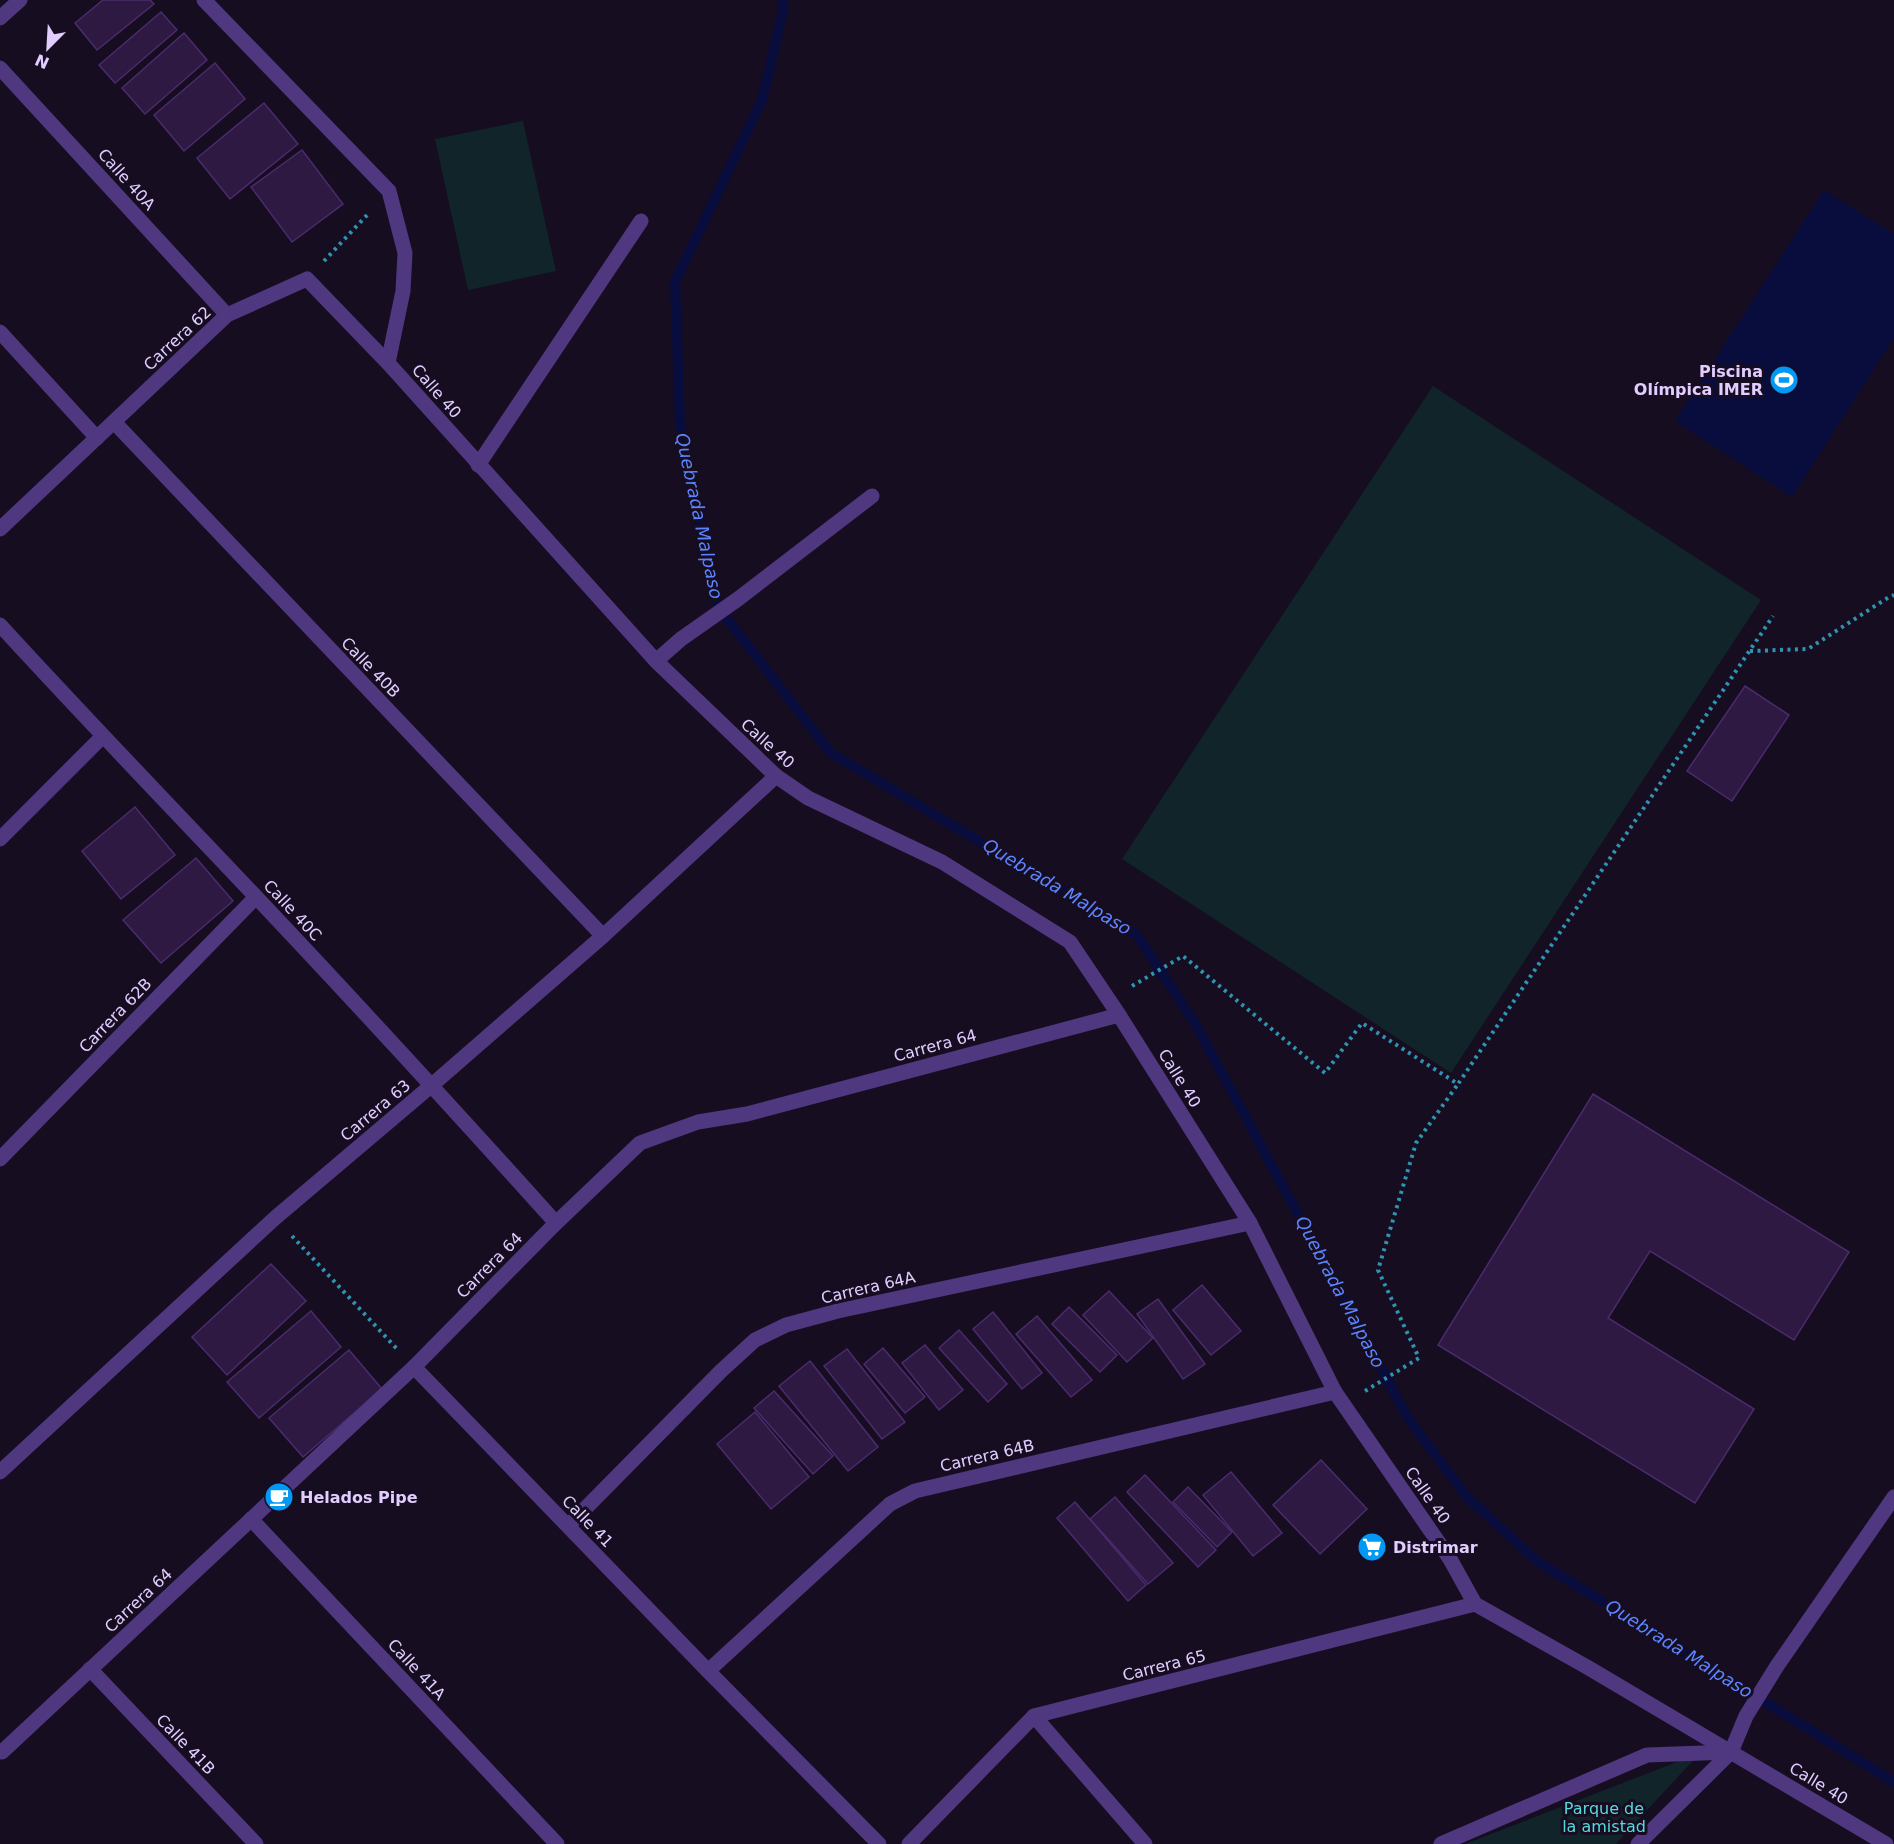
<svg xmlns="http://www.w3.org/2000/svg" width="1894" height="1844" font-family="'DejaVu Sans',sans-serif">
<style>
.green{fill:#10242a}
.water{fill:#090d3d}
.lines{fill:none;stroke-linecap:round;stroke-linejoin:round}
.stream{stroke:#090d3d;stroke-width:10}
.building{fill:#2d1941;stroke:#4b2b6d;stroke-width:1.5}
.path{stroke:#2e94b1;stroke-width:4;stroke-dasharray:3 4.5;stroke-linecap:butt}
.lane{stroke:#4f387f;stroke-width:15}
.street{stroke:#4f387f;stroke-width:15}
.labels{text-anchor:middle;stroke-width:6;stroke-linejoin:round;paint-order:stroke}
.street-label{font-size:16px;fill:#e1cdff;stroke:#160d21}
.poi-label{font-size:16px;font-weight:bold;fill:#e1cdff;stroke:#160d21;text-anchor:start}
.park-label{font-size:16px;fill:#59d9de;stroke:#160d21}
.water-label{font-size:18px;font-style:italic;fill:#5b84fe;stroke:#160d21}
</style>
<rect width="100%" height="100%" fill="#160d21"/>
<!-- green -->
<g class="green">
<path d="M523 121 556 271 468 290 435 139Z"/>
<path d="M1433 386 1761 600 1451 1073 1122 859Z"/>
<path d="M1700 1753 1616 1844H1465Z"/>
</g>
<!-- water -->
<path class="water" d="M1824 190 1894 234V338L1792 497 1675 421Z"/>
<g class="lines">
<!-- stream -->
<path class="stream" d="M782 0 784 6 762 100 675 282 680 424 718 607 831 753 1137 935 1196 1025 1408 1418 1466 1496 1537 1561 1894 1782"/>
</g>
<!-- building -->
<g class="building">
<path d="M103 0H150L154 4 97 50 75 23Z"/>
<path d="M161 12 177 30 115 83 99 65Z"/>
<path d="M184 33 207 60 145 114 122 88Z"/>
<path d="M215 63 245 99 184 151 154 115Z"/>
<path d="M264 103 298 144 230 199 197 158Z"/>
<path d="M302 150 343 204 292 242 251 187Z"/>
<path d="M1745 686 1789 715 1732 801 1687 771Z"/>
<path d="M135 807 175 855 121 899 82 851Z"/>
<path d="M196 858 233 901 161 963 123 920Z"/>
<path d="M1593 1094 1849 1252 1794 1340 1650 1251 1608 1318 1754 1409 1695 1503 1438 1345Z"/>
<path d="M271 1264 306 1301 227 1375 192 1337Z"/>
<path d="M1202 1285 1241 1331 1211 1355 1173 1310Z"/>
<path d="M1109 1291 1153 1338 1127 1362 1083 1315Z"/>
<path d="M1158 1299 1205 1364 1183 1379 1137 1314Z"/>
<path d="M1069 1307 1117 1355 1100 1372 1052 1324Z"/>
<path d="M311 1311 341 1347 259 1418 227 1382Z"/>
<path d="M993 1312 1042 1373 1022 1389 973 1329Z"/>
<path d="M1037 1316 1092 1380 1071 1397 1016 1334Z"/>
<path d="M959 1330 1007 1384 988 1402 939 1348Z"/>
<path d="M925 1345 963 1390 939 1410 902 1363Z"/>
<path d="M883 1348 925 1397 905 1413 864 1364Z"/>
<path d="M847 1349 905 1422 882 1439 824 1366Z"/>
<path d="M349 1350 382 1389 303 1457 269 1418Z"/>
<path d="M810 1361 878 1447 848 1471 779 1386Z"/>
<path d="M774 1391 833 1456 813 1474 754 1408Z"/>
<path d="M755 1412 809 1477 771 1509 717 1444Z"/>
<path d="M1321 1460 1367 1509 1320 1554 1273 1505Z"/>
<path d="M1231 1472 1282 1533 1253 1556 1203 1495Z"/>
<path d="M1145 1475 1216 1550 1198 1567 1127 1492Z"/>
<path d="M1188 1487 1232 1532 1217 1547 1173 1502Z"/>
<path d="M1115 1497 1173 1563 1148 1584 1090 1519Z"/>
<path d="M1075 1502 1146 1585 1128 1601 1057 1518Z"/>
</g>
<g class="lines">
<!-- path -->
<g class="path">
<path d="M324 261 368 214"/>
<path d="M1750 651 1808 649 1889 597 1894 595"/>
<path d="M1132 986 1183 956 1325 1073 1362 1023 1458 1084 1773 616"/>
<path d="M292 1236 397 1349"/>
<path d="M1365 1391 1419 1358 1378 1270 1416 1143 1458 1084"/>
</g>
<!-- lane -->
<g class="lane">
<path d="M478 465 641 221"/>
<path d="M656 661 681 639 738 599 872 496"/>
<path d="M1034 1716 1145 1844"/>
<path d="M1731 1752 1746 1716 1777 1666 1894 1497"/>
</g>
<!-- street -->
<g class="street">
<path d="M204 0 389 191 405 253 403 291 388 363"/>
<path d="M0 18 20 0"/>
<path d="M0 68 227 315"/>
<path d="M0 332 97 438"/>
<path d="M114 422 603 936"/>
<path d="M0 529 227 315 307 279 388 363 656 661 776 776 808 798 942 862 1070 942 1119 1015 1250 1223 1335 1392 1450 1559 1475 1604 1587 1667 1886 1844"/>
<path d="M0 625C85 718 172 808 258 899 359 1006 458 1114 556 1223"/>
<path d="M0 839 102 737"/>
<path d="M0 1159 256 897"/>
<path d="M414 1367 708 1671 879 1844"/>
<path d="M0 1472 275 1218 432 1085 603 936 776 776"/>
<path d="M251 1519 557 1844"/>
<path d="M568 1526 721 1371 755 1340 786 1325 838 1311 1250 1223"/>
<path d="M90 1669 256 1844"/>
<path d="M708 1671 890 1504 915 1491 1335 1392"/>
<path d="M2 1752 414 1367 556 1223 640 1143 698 1122 747 1114 1119 1015"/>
<path d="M909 1844 1034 1716 1475 1604"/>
<path d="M1441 1844 1647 1755 1731 1752"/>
<path d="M1638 1844 1731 1752"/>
</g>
</g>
<!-- icons -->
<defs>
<g id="stadium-disc" transform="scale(1.5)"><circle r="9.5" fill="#0198f6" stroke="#160d21"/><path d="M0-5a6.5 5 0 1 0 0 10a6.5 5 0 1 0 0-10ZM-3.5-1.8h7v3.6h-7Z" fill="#fff"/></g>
<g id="cafe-disc" transform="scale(1.5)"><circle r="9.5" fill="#0198f6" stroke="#160d21"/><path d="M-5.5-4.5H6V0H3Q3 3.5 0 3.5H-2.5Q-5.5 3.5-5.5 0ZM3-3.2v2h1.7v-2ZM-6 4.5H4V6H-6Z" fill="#fff"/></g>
<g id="supermarket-disc" transform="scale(1.5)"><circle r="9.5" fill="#0198f6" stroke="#160d21"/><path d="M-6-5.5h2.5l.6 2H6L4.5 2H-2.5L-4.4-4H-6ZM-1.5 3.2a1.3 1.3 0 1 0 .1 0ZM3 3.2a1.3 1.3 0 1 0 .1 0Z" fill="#fff"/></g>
</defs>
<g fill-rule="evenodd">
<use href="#stadium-disc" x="1784" y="380"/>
<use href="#cafe-disc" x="279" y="1497"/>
<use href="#supermarket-disc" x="1372" y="1547"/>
</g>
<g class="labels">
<!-- street labels -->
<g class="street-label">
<text transform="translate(127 179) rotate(48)" y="6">Calle 40A</text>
<text transform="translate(177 338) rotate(-43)" y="6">Carrera 62</text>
<text transform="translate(437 391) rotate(49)" y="6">Calle 40</text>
<text transform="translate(371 667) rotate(46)" y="6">Calle 40B</text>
<text transform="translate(768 743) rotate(42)" y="6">Calle 40</text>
<text transform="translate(293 910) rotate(47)" y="6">Calle 40C</text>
<text transform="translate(115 1015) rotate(-46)" y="6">Carrera 62B</text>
<text transform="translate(935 1045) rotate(-15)" y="6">Carrera 64</text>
<text transform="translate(1180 1078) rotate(58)" y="6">Calle 40</text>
<text transform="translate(375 1110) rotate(-40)" y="6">Carrera 63</text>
<text transform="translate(489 1265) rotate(-45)" y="6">Carrera 64</text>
<text transform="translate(868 1287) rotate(-13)" y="6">Carrera 64A</text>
<text transform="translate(987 1455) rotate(-13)" y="6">Carrera 64B</text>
<text transform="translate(1428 1495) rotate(55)" y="6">Calle 40</text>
<text transform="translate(588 1521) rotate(46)" y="6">Calle 41</text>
<text transform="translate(138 1600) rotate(-43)" y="6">Carrera 64</text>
<text transform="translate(1164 1665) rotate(-14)" y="6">Carrera 65</text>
<text transform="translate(417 1669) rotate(47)" y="6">Calle 41A</text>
<text transform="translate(186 1744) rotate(46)" y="6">Calle 41B</text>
<text transform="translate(1819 1783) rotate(31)" y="6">Calle 40</text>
</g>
<!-- poi labels -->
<g class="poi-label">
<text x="1763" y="377" text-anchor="end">Piscina<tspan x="1763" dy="18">Olímpica IMER</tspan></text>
<text x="300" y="1503">Helados Pipe</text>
<text x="1393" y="1553">Distrimar</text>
</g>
<!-- park labels -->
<g class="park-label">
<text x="1604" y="1814">Parque de<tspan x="1604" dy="18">la amistad</tspan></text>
</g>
<!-- water labels -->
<g class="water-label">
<text transform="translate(699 516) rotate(78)" y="6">Quebrada Malpaso</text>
<text transform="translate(1057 887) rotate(31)" y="6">Quebrada Malpaso</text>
<text transform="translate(1340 1292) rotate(62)" y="6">Quebrada Malpaso</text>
<text transform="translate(1679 1649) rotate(32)" y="6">Quebrada Malpaso</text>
</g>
</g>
<!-- north arrow -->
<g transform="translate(48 48) rotate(204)" stroke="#160d21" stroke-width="4.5" paint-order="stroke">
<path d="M0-4.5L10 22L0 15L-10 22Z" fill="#e1cdff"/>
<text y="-9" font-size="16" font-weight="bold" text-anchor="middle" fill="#e1cdff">N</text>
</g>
</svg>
